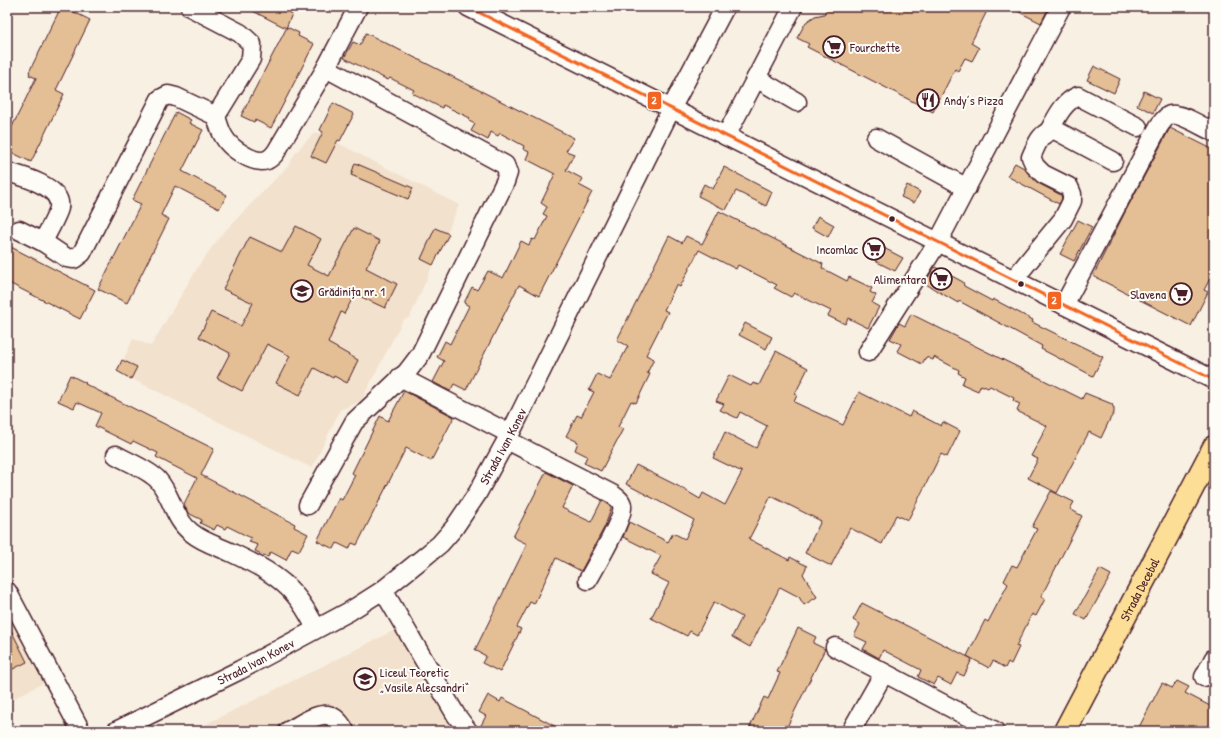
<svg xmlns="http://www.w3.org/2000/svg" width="1221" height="738" font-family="'Patrick Hand',sans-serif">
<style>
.built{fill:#f2e1cc}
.building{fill:#e4be95;stroke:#4a1f2b}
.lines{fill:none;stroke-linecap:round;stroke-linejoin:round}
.minor-casing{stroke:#4a1f2b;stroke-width:21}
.major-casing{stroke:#4a1f2b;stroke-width:25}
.minor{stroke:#fdfcf7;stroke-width:18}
.major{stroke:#fcde96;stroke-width:22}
.bus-1-casing{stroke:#fdfcf7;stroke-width:6}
.bus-1{stroke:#f26522;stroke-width:3}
.bus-dot{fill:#4a1f2b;stroke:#fdfcf7;stroke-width:1.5}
.labels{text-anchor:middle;stroke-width:4;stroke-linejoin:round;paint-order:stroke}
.poi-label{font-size:13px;fill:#4a1f2b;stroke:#fdfcf7;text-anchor:start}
.street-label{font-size:13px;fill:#4a1f2b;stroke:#fdfcf7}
.line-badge{stroke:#fdfcf7;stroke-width:1.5}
.badge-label{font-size:11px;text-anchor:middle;font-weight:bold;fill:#fff}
</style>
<rect width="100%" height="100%" fill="#f8f0e3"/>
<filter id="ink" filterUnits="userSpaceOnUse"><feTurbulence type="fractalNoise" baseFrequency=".025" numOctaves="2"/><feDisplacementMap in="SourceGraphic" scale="8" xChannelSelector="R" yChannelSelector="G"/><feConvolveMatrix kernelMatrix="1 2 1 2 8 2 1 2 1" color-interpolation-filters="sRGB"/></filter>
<g filter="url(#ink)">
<!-- built -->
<g class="built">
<path d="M316 132 459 205 410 317 403 320 361 401 340 410 312 468 118 372 133 339 151 346 199 265 222 234 289 165 295 154 304 143Z"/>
<path d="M7 579 58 675 7 702Z"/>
<path d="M403 626 464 731H192Z"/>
</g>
<!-- building -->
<g class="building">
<path d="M61 7H64L90 20 56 90 64 94 31 162 7 150V137L36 78 29 75 30 73 29 72Z"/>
<path d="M245 7H293L290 13 292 14 286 28Z"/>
<path d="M828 7H989L971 43 979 48 972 61 965 58 958 71 955 69 933 112 807 47 809 44 797 38 806 22 815 16 824 14Z"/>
<path d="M1009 7H1049L1041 23Z"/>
<path d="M287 27 299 33 298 36 314 44 271 128 255 120 254 122 241 116Z"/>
<path d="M366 33 574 138 566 151 574 154 566 170 583 179 579 185 592 192 539 296 519 285 466 390 454 384 450 391 433 382 444 361 437 357 445 341 450 344 469 306 464 303 472 287 477 290 488 271 503 278 521 241 529 245 532 239 535 240 547 216 543 214 547 207 541 203 555 174 526 159 529 152 523 149 524 146 500 133 498 136 491 132 488 140 471 131 475 124 469 121 470 118 443 105 442 108 412 93 414 90 390 78 388 80 344 58 353 42 360 45Z"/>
<path d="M1094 66 1120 79 1114 93 1087 80Z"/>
<path d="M1144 91 1160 99 1153 113 1137 105Z"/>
<path d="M333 103 354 114 340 141 338 140 326 163 311 156 323 132 320 130Z"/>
<path d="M176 112 191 120 189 123 203 130 182 171 227 195 219 209 175 186 161 215 169 219 127 303 98 289 141 204 132 200Z"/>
<path d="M1170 128 1214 150V271L1204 290 1208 292 1191 326 1093 276 1125 212Z"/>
<path d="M355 163 413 188 408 199 351 175Z"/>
<path d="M1015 163 1024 168 1028 173 1038 183 1061 195 1062 199 1059 204 1007 176Z"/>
<path d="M724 167 772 192 766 206 736 191 726 210 698 196 704 184 713 189Z"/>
<path d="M907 185 920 192 914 203 901 197Z"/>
<path d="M719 211 823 264 822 268 847 281 849 277 872 288 870 292 876 295 872 303 879 307 868 328 848 318 845 324 828 316 831 311 794 293 791 297 774 288 777 285 738 265 736 269 699 250 680 287 676 285 664 310 668 312 646 355 654 359 647 373 650 374 636 403 631 401 618 427 623 429 601 471 584 463 587 456 575 450 578 442 566 436 577 415 581 417 594 392 589 390 597 374 610 380 628 346 617 340 669 236 682 243 686 236 702 244Z"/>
<path d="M818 216 834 225 828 237 812 228Z"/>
<path d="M1078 220 1092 227 1074 261 1060 254Z"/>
<path d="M296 226 321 239 307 265 329 276 354 228 380 241 366 268 397 284 385 308 355 294 344 314 341 312 328 343 358 360 347 383 334 376 333 378 314 368 300 395 276 383 290 356 267 344 242 391 217 378 230 353 199 337 211 312 241 326 253 303 223 289 248 240 250 237 282 252Z"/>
<path d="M435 228 449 234 433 265 421 259Z"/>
<path d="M7 245 95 290 80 319 7 282Z"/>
<path d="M882 247 903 258 895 271 875 261Z"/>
<path d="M935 267 963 282 964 286 992 301 993 299 1033 320 1032 322 1103 357 1093 376 1041 349 1042 346 959 301 958 303 924 283Z"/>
<path d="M911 314 1082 399 1085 393 1112 404 1114 409V413L1110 419 1101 438 1089 432 1057 493 1028 478 1038 459 1031 456 1047 426 1017 411 1020 404 1013 401 1014 398 990 386 988 388 981 385 978 391 962 384 965 377 958 373 959 370 934 357 933 360 926 357 922 364 897 351 901 344 890 339 899 323 905 326Z"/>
<path d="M745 323 772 337 766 349 739 335Z"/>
<path d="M776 351 808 368 795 394 797 395 794 402 843 425 859 392 909 417 912 411 941 426 943 422 960 431 947 457 941 454 908 520 896 515 882 544 850 528 831 566 805 553 821 521 771 496 749 539 789 560 790 557 807 566 803 574 817 597 804 605 799 597 780 587 750 647 732 637 742 617 714 602 697 635 690 631 687 636 651 618 669 583 651 574 661 556 623 537 629 522 668 542 673 533 685 539 694 520 626 484 636 465 678 486 700 499 703 493 725 505 742 472 713 458 725 432 756 448 767 426 740 412 737 418 720 410 724 404 716 401 729 375 751 386 753 383 759 385Z"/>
<path d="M122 360 137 367 131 379 117 371Z"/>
<path d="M70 375 86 383 85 384 214 449 201 475 295 524 294 527 308 534 299 551 292 548 286 560 271 552 268 557 255 551 258 545 249 542 251 538 227 526 225 529 217 525 214 530 200 523 202 520 188 513 184 504 197 478 156 457 158 453 133 441 131 444 95 426 101 413 77 402 74 408 58 401Z"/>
<path d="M404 391 454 417 431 461 406 448 357 545 352 543 349 549 337 543 334 549 317 541 339 498 342 500 355 475 352 473 380 416 388 421Z"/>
<path d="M546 472 573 486 562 508 591 522 602 500 611 506V509L605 526 581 571 556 558 534 604 530 602 517 627 521 629 500 672 482 663 486 656 475 650 527 544 513 537Z"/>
<path d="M1051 491 1074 502 1070 509 1082 516 1041 597 1045 599 1036 616 1032 614 1016 646 1019 647 1011 664 1008 662 1005 668 993 661 989 668 967 656 985 620 988 622 1008 584 1004 581 1012 565 1017 567 1037 529 1032 527Z"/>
<path d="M1100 569 1111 575 1086 620 1075 614Z"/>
<path d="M862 603 972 659 964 676 957 673 951 685 938 678 934 685 918 677 921 670 883 650 879 658 863 649 867 642 854 636 860 624 853 620Z"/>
<path d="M7 622 27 662 7 672Z"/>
<path d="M798 628 816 637 813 643 825 649 785 731H760L750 727 764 697 768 699 780 673 777 672Z"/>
<path d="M1177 681 1189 687 1185 693 1214 708V731H1137L1162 683 1172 688Z"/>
<path d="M488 695 500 702 502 698 564 731H478L486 716 479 712Z"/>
</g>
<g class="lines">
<!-- minor casing -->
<g class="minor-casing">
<g id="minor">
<path d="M190 7 240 33 252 44 251 59 216 116C218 123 220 131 224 137 230 148 254 165 267 160 271 158 274 155 276 152L326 68 358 7"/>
<path d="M468 7 1214 380"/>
<path d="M756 78 797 102"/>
<path d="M1049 131C1057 117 1063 102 1078 96L1138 127"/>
<path d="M726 136 793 7"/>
<path d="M876 138 967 188"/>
<path d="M7 172C22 176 63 187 59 208 58 214 46 235 43 242"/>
<path d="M19 230 43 242 67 258 74 259 82 253 160 99 168 95 176 97 216 116"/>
<path d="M1014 279 1063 219 1072 201V194L1069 187 1043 174 1035 166 1031 157C1037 144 1040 132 1055 130L1113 161"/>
<path d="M1064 305 1159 126C1162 122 1165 117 1170 115 1180 112 1204 128 1214 132"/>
<path d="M868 352 938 242 1061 7"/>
<path d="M400 377 510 434"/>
<path d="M507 440 612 494C616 497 621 500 622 505 625 517 595 567 588 580"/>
<path d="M116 455C128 462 149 470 158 480 172 496 174 520 192 533 203 542 217 546 230 552 253 563 278 574 295 595 304 605 310 617 316 628"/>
<path d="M308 505 354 422 407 372 420 355 505 182 508 173 505 165 326 68"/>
<path d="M383 590 456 715 468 731"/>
<path d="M7 591 81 731"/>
<path d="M835 647 995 731"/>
<path d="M1204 677 1214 658"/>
<path id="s1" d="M116 731 240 670 350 611 383 590 423 558 440 544 454 528 477 494 510 434 671 109 725 7"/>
<path d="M288 731C310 720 329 701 345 731"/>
<path d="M851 731 884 673"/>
</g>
</g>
<!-- major casing -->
<g class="major-casing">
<g id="major">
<path id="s2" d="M1065 731 1214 447"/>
</g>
</g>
<!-- minor -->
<use href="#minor" class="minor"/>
<!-- major -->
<use href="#major" class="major"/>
<!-- bus-1 casing -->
<g class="bus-1-casing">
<path id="bus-1" d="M468 7 1214 380"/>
</g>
<!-- bus-1 -->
<use href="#bus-1" class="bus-1"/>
</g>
</g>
<!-- icons -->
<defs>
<g id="supermarket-ring" transform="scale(1.15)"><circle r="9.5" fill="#fdfcf7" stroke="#4a1f2b" stroke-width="1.5"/><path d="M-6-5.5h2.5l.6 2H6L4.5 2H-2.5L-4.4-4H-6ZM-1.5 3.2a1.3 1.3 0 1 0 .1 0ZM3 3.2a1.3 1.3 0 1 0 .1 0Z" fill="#4a1f2b"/></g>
<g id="restaurant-ring" transform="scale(1.15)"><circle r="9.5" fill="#fdfcf7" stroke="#4a1f2b" stroke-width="1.5"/><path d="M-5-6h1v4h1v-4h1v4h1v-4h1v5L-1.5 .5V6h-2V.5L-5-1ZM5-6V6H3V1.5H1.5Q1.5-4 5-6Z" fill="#4a1f2b"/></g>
<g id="school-ring" transform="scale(1.15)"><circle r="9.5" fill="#fdfcf7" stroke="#4a1f2b" stroke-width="1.5"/><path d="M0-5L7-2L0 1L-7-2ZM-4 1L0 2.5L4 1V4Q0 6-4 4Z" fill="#4a1f2b"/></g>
</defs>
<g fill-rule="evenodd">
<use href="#supermarket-ring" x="834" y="47"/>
<use href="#restaurant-ring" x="928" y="100"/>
<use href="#supermarket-ring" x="874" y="249"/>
<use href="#supermarket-ring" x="941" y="279"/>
<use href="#school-ring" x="302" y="291"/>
<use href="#supermarket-ring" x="1181" y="294"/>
<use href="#school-ring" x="365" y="679"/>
</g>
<!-- markers -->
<g class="bus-dot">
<circle cx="892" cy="219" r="3.5"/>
<circle cx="1021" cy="284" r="3.5"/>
</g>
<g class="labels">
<!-- poi labels -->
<g class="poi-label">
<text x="850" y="52">Fourchette</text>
<text x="944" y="105">Andy’s Pizza</text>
<text x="858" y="254" text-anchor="end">Incomlac</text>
<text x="926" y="284" text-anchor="end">Alimentara</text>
<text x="318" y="296">Grădinița nr. 1</text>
<text x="1166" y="299" text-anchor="end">Slavena</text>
<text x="380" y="677">Liceul Teoretic<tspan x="380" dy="15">„Vasile Alecsandri“</tspan></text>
</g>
<!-- street labels -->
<g class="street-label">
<text dy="5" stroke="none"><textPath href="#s1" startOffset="492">Strada Ivan Konev</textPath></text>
<text dy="5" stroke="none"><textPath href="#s2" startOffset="160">Strada Decebal</textPath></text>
<text dy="5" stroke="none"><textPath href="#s1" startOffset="156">Strada Ivan Konev</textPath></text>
</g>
</g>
<g class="line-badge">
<rect x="647" y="91" width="15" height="19" rx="4" fill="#f26522"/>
<rect x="1047" y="291" width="15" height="19" rx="4" fill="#f26522"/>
</g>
<g class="badge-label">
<text x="654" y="104">2</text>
<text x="1054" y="304">2</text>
</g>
<!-- margin -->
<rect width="1221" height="738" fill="none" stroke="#fdfcf7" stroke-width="24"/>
<rect x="12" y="12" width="1197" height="714" fill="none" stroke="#4a1f2b" stroke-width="1.5" filter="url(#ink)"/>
</svg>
